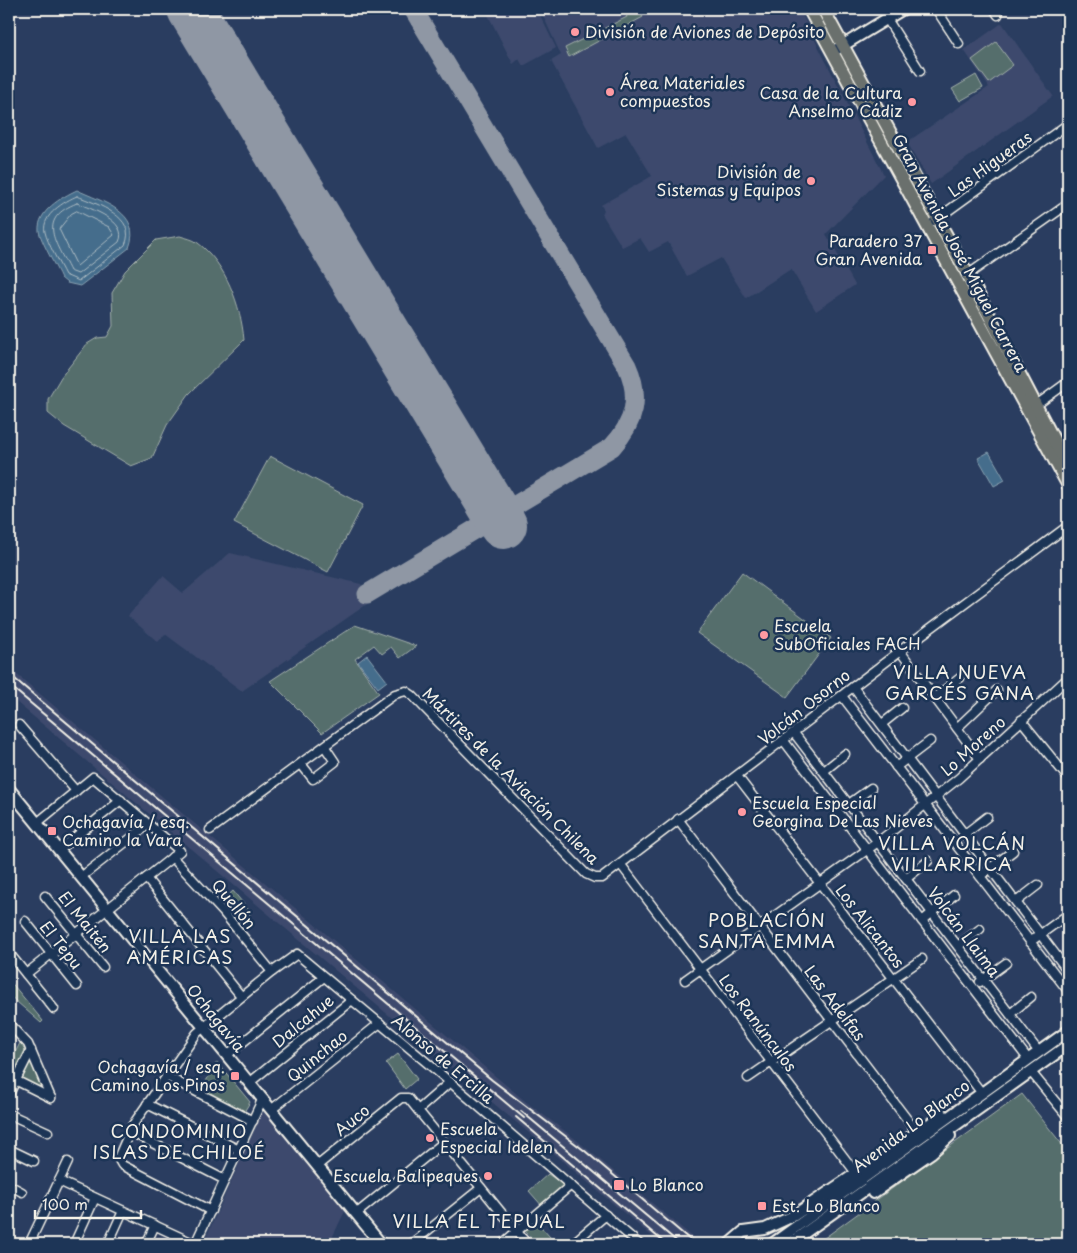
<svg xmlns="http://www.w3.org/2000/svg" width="1077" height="1253" font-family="'Playpen Sans',sans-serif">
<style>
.built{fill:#3d4a6d}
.green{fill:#546e6c;stroke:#a4b0aa}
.water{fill:#446d8c;stroke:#8aa2b1}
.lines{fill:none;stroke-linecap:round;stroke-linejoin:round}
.shore{stroke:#aebcc3;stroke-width:1}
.taxiway{stroke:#8f97a4;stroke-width:19}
.runway{stroke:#8f97a4;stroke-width:48}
.street-casing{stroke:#f4f1e8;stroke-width:11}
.secondary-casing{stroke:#f4f1e8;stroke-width:14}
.primary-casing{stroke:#f4f1e8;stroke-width:15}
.street{stroke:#1d3557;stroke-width:8}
.secondary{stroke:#1d3557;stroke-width:10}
.primary{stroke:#6a706d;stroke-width:11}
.rail{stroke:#f4f1e8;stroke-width:2}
.poi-dot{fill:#ff9aa2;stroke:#1d3557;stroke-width:2}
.labels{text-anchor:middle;stroke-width:5;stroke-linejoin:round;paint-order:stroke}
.poi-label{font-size:16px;fill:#f4f1e8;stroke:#1d3557;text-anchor:start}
.street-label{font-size:16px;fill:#f4f1e8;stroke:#1d3557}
.neighbourhood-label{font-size:18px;letter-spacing:1px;fill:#f4f1e8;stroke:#1d3557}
</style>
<rect width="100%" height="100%" fill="#2a3d60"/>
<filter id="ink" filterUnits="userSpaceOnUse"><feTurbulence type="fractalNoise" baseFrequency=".02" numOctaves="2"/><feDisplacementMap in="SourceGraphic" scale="10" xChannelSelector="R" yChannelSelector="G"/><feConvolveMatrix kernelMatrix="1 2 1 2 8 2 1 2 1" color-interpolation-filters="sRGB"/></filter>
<g filter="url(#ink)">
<!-- built -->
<g class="built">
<path d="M485 9H537L556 48 523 66 519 59 513 64Z"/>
<path d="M540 9H799L884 175 826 234 855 285 816 311 791 269 746 298 721 258 687 276 668 242 649 252 640 238 622 247 602 214 604 210 601 205 652 176 626 133 598 148 551 61 561 55Z"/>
<path d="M1002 23 1053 96 931 184 907 142 989 87 964 50Z"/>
<path d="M230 553 361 584 373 600 242 691 165 634 158 642 128 616 163 576 183 593Z"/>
<path d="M9 668 525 1101 574 1138 701 1244H661L9 696Z"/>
<path d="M263 1111 345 1211 329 1244H203Z"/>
</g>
<!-- green -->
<g class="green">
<path d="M623 9H638L643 17 569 57 565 48 627 17Z"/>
<path d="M996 42 1013 65 989 83 972 60Z"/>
<path d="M976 75 983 88 960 101 952 89Z"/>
<path d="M180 236C186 238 193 239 198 243 226 264 241 306 244 340L189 394 167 425 152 458 131 466 64 426 48 413V399L61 377 87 344 97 338 107 337 113 326 112 293 125 271 156 240Z"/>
<path d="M270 456 363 505 328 572 234 523Z"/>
<path d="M742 572 831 638 787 697 697 633Z"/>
<path d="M355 625 416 646 400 658 391 647 382 654 374 645 355 659 379 693 322 733 270 681Z"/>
<path d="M233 891 251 913 240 922 223 900Z"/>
<path d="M9 980 43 1021 41 1023 9 995Z"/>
<path d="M20 1043 28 1047 13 1075 9 1072V1050L15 1053Z"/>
<path d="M398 1054 417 1079 405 1089 386 1063Z"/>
<path d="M30 1057 46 1091 20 1078Z"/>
<path d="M217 1062 250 1102 244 1112 201 1090Z"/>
<path d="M1022 1094 1068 1152V1244H816Z"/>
<path d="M548 1174 566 1187 543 1207 529 1191Z"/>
<path d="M536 1221 556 1244H537L525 1231Z"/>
</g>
<!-- water -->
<g class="water">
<path d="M77 190C102 202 143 212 129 248L80 286 67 283 61 278C57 269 40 239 39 231 37 211 62 197 77 190Z"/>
<path d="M989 452 1005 480 994 486 978 458Z"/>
<path d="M367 655 387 681 378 688 358 662Z"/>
</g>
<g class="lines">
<!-- shore -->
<g class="shore">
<path d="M77 196C97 204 138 217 125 245L79 281 65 275C60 265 47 242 45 232 41 215 65 201 77 196Z"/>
<path d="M77 203C91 209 129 221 119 242L78 274 70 271C56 242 36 219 77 203Z"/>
<path d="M77 211 109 227 114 235 77 266 59 229 71 214Z"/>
</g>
<!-- taxiway -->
<path class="taxiway" d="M367 594 612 447C635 422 641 397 627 366L413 9"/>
<!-- runway -->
<path class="runway" d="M191 9 503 525"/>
<!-- street casing -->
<g class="street-casing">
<g id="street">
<path d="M936 9 959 44"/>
<path d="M994 9 998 15"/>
<path d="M887 19 920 71"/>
<path d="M934 221 1068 124"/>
<path d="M966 276 1068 204"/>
<path d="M1035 406 1068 382"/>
<path d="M900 651 980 759"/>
<path d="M853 687 1068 971"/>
<path d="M842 696 1068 991"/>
<path d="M934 698 960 678"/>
<path d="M1021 720 1068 778"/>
<path d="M882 724 902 708"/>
<path d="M19 725 76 791"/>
<path d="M957 728 997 690"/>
<path d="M794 733 1039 1052"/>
<path d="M784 741 1028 1059"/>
<path d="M301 764 313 779 335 762 325 747"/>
<path d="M896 767 930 741"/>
<path d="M824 771 845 754"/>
<path d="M737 776 981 1092"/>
<path d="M849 804 871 788"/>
<path d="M678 819 916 1131"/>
<path d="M210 830 395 694 406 691 412 695 586 874 595 878H602L900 651 1068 526"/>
<path d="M965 834 987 817"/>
<path d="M59 850 121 800"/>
<path d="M172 857 223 912 272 972"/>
<path d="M621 865 856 1173"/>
<path d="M980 876 1013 851"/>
<path d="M81 877 149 824"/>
<path d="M146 878 241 996"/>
<path d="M906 879 928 861"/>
<path d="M45 896 103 967"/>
<path d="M1016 902 1038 885"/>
<path d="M25 921 77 986"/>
<path d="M922 921 954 895"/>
<path d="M1030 942 1063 918"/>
<path d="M958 946 980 929"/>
<path d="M9 953 54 1009"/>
<path d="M26 974 180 851 93 777 37 823"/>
<path d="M685 980 878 842 959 778 1068 678"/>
<path d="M980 982 1006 963"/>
<path d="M1010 1014 1031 997"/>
<path d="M9 1024 28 1044 51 1098"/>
<path d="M227 1055 324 977"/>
<path d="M1031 1072 1068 1117"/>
<path d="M166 1076 253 1121"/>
<path d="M9 1077 51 1098"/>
<path d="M748 1078 922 959"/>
<path d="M249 1083 352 1000"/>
<path d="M9 1094 31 1050"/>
<path d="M147 1104 239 1150"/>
<path d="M271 1110 380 1023"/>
<path d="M418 1110 450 1082"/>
<path d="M9 1114 48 1132"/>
<path d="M129 1131 225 1180"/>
<path d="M9 1149 34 1161"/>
<path d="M317 1166 401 1098H408L527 1244"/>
<path d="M59 1181 195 1244"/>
<path d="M9 1185 22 1192"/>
<path d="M211 1211 122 1165 118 1158 132 1126 197 1033 272 972 297 954 450 1082 639 1244"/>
<path d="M356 1214 444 1142"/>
<path d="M29 1244 68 1162"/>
<path d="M74 1244 95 1198"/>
<path d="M108 1244 123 1211"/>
<path d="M146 1244 155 1225"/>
<path d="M195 1244 262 1100"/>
<path d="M411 1244 481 1188"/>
<path d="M502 1244 571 1185"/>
<path d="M572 1244 606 1215"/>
</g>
</g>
<!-- secondary casing -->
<g class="secondary-casing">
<g id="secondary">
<path d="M837 49 903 9"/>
<path d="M9 789 381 1244"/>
<path d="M873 1193 931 1153 950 1136"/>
<path d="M729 1244 743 1232 765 1229 793 1216 943 1115"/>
<path d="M772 1244 1068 1031"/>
<path d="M789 1244 1068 1045"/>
</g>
</g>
<!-- primary casing -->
<g class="primary-casing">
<g id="primary">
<path d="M809 9 1068 485"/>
<path d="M823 9 968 275 1068 467"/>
</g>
</g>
<!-- street -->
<use href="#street" class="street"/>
<!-- secondary -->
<use href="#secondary" class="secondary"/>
<!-- primary -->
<use href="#primary" class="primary"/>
<!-- rail -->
<g class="rail">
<path d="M9 674 492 1080 585 1151 695 1244"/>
<path d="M9 685 524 1118"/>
<path d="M521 1111 680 1244"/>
<path d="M516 1117 666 1244"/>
</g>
</g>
</g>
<!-- markers -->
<g class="poi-dot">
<circle cx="575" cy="32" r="5"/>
<circle cx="610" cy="92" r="5"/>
<circle cx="912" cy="102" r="5"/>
<circle cx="811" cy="181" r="5"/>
<rect x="927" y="245" width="10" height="10" rx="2.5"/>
<circle cx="764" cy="635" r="5"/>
<circle cx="742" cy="812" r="5"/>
<rect x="47" y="826" width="10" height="10" rx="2.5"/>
<rect x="230" y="1071" width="10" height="10" rx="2.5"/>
<circle cx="430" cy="1138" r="5"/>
<circle cx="488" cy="1176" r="5"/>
<rect x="613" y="1179" width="12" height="12" rx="2.5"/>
<rect x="757" y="1201" width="10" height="10" rx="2.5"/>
</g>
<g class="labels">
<!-- poi labels -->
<g class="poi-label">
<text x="585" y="38">División de Aviones de Depósito</text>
<text x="620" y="89">Área Materiales<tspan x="620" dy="18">compuestos</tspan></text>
<text x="902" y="99" text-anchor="end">Casa de la Cultura<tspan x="902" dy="18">Anselmo Cádiz</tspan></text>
<text x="801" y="178" text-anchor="end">División de<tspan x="801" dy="18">Sistemas y Equipos</tspan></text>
<text x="922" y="247" text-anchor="end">Paradero 37<tspan x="922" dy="18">Gran Avenida</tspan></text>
<text x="774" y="632">Escuela<tspan x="774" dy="18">SubOficiales FACH</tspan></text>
<text x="752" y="809">Escuela Especial<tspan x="752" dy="18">Georgina De Las Nieves</tspan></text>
<text x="62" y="828">Ochagavía / esq.<tspan x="62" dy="18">Camino la Vara</tspan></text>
<text x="225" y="1073" text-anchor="end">Ochagavía / esq.<tspan x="225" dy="18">Camino Los Pinos</tspan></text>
<text x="440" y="1135">Escuela<tspan x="440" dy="18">Especial Idelen</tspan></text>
<text x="478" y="1182" text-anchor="end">Escuela Balipeques</text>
<text x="630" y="1191">Lo Blanco</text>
<text x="772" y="1212">Est. Lo Blanco</text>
</g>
<!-- street labels -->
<g class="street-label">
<text transform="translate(990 164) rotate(-36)" y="6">Las Higueras</text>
<text transform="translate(960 253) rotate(62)" y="6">Gran Avenida José Miguel Carrera</text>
<text transform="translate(804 707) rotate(-38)" y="6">Volcán Osorno</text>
<text transform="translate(973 746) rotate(-42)" y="6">Lo Moreno</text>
<text transform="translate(511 776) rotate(45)" y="6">Mártires de la Aviación Chilena</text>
<text transform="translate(234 904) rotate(50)" y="6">Quellón</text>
<text transform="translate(85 922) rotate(51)" y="6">El Maitén</text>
<text transform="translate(870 926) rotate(52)" y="6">Los Alicantos</text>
<text transform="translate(964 932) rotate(53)" y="6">Volcán Llaima</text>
<text transform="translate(61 945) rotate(51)" y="6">El Tepu</text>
<text transform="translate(835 1003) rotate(53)" y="6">Las Adelfas</text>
<text transform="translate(216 1018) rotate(51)" y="6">Ochagavía</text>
<text transform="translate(303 1021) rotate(-39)" y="6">Dalcahue</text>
<text transform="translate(758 1023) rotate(53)" y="6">Los Ranúnculos</text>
<text transform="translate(317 1056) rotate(-39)" y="6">Quinchao</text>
<text transform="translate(443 1059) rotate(40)" y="6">Alonso de Ercilla</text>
<text transform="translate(352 1120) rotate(-39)" y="6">Auco</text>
<text transform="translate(911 1126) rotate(-37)" y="6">Avenida Lo Blanco</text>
</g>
<!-- neighbourhood labels -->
<g class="neighbourhood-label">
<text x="960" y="679">VILLA NUEVA<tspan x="960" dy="21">GARCÉS GANA</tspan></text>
<text x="952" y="850">VILLA VOLCÁN<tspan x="952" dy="21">VILLARRICA</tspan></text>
<text x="767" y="927">POBLACIÓN<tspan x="767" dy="21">SANTA EMMA</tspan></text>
<text x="180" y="943">VILLA LAS<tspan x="180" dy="21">AMÉRICAS</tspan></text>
<text x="179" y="1138">CONDOMINIO<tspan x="179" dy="21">ISLAS DE CHILOÉ</tspan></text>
<text x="479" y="1228">VILLA EL TEPUAL</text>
</g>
</g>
<!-- margin -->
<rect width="1077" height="1253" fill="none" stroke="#1d3557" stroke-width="30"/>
<rect x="15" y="15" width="1047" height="1223" fill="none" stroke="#f4f1e8" stroke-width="2" filter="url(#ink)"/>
<!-- scale -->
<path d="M35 1210v8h106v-8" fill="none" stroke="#f4f1e8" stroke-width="2.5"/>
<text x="42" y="1210" font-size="15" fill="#f4f1e8" stroke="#1d3557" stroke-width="4" paint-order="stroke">100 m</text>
</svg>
